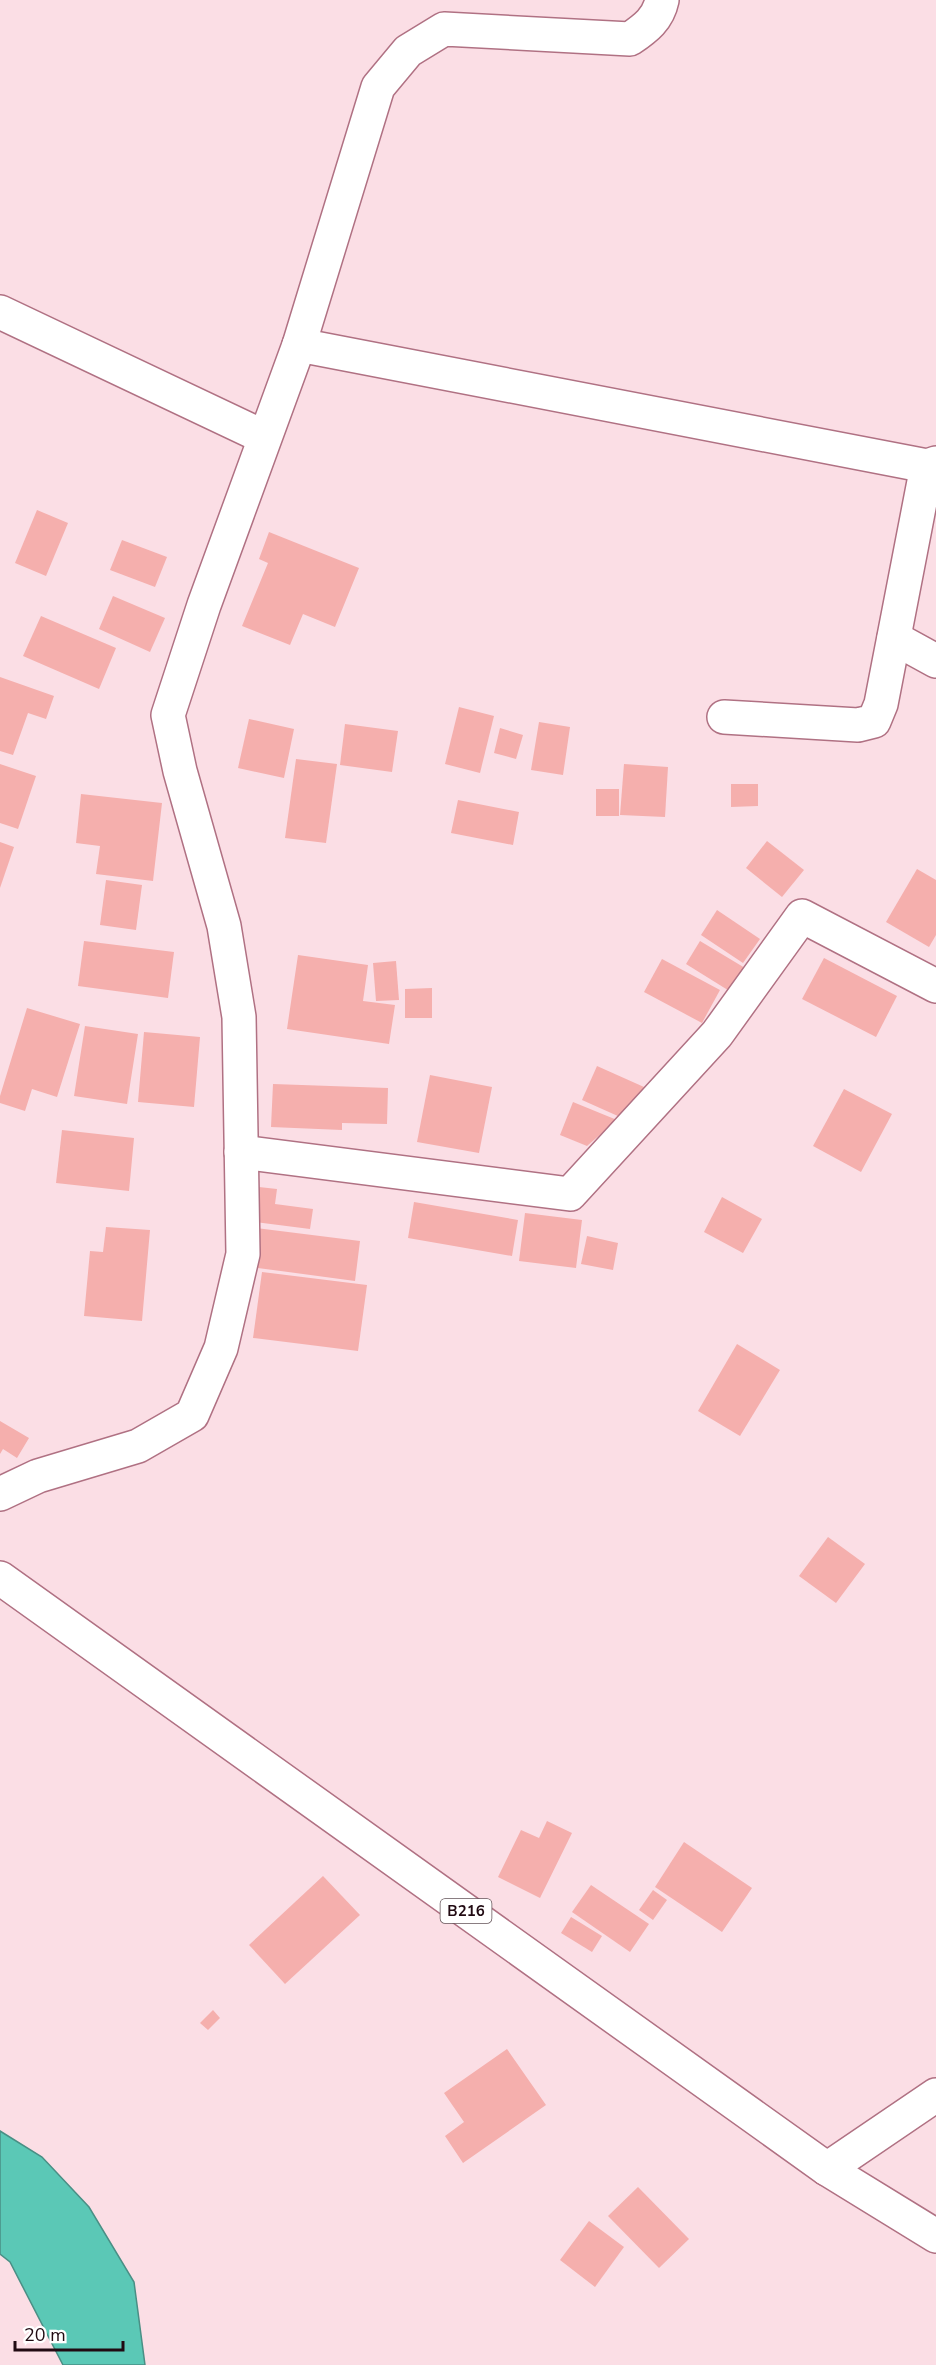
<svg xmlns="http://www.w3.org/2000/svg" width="936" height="2365" font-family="'Nunito Sans',sans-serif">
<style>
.water{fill:#5bc8b6;stroke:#4a8f85;stroke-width:1.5}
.building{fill:#f5afad}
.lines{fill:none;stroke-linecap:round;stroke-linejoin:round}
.street-casing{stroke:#b07183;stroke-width:36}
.primary-casing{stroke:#b07183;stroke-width:36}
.street{stroke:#fff;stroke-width:33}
.primary{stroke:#fff;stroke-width:33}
.labels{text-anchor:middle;stroke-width:4.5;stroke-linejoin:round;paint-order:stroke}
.shield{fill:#fff;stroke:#645459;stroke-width:1.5}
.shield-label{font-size:15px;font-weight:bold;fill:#210a12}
</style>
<rect width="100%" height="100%" fill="#fbdee5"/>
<!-- water -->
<path class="water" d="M0 2131 42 2157 89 2207 134 2282 145 2365H63L10 2262 0 2254Z"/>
<!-- building -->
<g class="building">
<path d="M37 510 68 523 46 576 15 563Z"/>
<path d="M269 532 359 568 335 627 303 614 290 645 242 626 268 563 259 559Z"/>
<path d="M122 540 167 557 155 587 110 570Z"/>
<path d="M113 596 165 618 150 652 99 629Z"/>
<path d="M41 616 116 648 99 689 23 656Z"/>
<path d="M0 677 54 696 46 719 28 713 13 755 0 751Z"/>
<path d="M459 707 494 716 480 773 445 764Z"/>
<path d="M249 719 294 729 284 778 238 768Z"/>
<path d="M539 722 570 727 563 775 531 770Z"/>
<path d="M345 724 398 731 392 772 340 765Z"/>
<path d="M500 728 523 735 516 759 494 753Z"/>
<path d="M296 759 337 764 326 843 285 838Z"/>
<path d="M0 764 36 776 18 829 0 823Z"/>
<path d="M624 764 668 767 665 817 620 815Z"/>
<path d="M731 784H758V806L731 807Z"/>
<rect x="596" y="789" width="23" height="27"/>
<path d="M81 794 162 803 153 881 96 874 100 846 76 843Z"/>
<path d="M458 800 519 812 513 845 451 833Z"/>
<path d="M767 841 804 870 782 897 746 868Z"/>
<path d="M0 842 14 847 0 888Z"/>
<path d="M917 869 936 880V935L929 947 886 922Z"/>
<path d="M106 880 142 885 136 930 100 925Z"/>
<path d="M717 910 760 939 743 963 701 935Z"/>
<path d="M84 941 174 952 168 998 78 986Z"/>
<path d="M700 941 745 968 731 992 686 964Z"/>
<path d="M298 955 368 965 363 1001 395 1005 389 1044 287 1029Z"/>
<path d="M824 958 897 996 876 1037 802 999Z"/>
<path d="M662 959 720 990 702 1023 644 992Z"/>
<path d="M396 961 399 1000 376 1001 373 963Z"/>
<path d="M432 988V1018H405V989Z"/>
<path d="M27 1008 80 1024 57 1097 32 1089 25 1111 0 1103V1096Z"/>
<path d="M85 1026 138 1034 127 1104 74 1096Z"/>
<path d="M144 1032 200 1037 194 1107 138 1102Z"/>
<path d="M597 1066 644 1087 629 1121 582 1100Z"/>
<path d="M430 1075 492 1087 479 1153 417 1142Z"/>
<path d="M273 1084 388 1088 387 1124 342 1123V1130L271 1127Z"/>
<path d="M844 1089 892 1114 861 1172 813 1146Z"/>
<path d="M573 1102 617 1120 587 1146 560 1135Z"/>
<path d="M62 1130 134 1138 129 1191 56 1183Z"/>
<path d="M259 1187 277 1189 275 1204 313 1209 310 1229 255 1222Z"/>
<path d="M722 1197 762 1219 743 1253 704 1232Z"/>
<path d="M414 1202 518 1220 512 1256 408 1238Z"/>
<path d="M525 1213 582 1220 576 1268 519 1261Z"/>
<path d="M106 1227 150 1230 142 1321 84 1316 90 1251 103 1252Z"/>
<path d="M256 1228 360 1241 355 1281 251 1267Z"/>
<path d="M587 1236 618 1243 613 1270 581 1264Z"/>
<path d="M262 1272 367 1285 358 1351 253 1338Z"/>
<path d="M737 1344 780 1370 740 1436 698 1411Z"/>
<path d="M0 1421 29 1438 17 1458 3 1449 0 1454Z"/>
<path d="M828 1537 865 1564 836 1603 799 1576Z"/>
<path d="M547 1821 572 1833 540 1898 498 1877 521 1830 539 1838Z"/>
<path d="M684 1842 752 1888 722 1932 655 1887Z"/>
<path d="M323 1876 360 1915 285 1984 249 1945Z"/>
<path d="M591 1885 649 1924 630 1952 572 1912Z"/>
<path d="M653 1890 667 1900 653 1920 639 1910Z"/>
<path d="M571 1917 602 1936 592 1952 561 1933Z"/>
<path d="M213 2010 220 2018 208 2030 200 2023Z"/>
<path d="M507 2049 546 2105 463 2163 445 2136 464 2122 444 2093Z"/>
<path d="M638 2187 689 2239 659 2268 608 2216Z"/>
<path d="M589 2221 624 2247 595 2287 560 2260Z"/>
</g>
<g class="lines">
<!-- street casing -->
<g class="street-casing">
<g id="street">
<path d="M0 312 264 437"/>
<path d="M299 345 927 466 936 463"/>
<path d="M894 638 936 661"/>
<path d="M724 717 858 725 874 721 881 704 927 466"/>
<path d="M241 1152 570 1194 717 1034 802 916 936 986"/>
<path d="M0 1494 38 1476 138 1446 192 1415 221 1348 243 1254 239 1017 224 926 180 771 168 715 204 605 299 345 378 87 408 51 444 29 630 39C646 28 658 19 662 0"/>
<path d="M827 2169 936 2095"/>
</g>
</g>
<!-- primary casing -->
<g class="primary-casing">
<path id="primary" d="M0 1578 827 2169 936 2236"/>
</g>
<!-- street -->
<use href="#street" class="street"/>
<!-- primary -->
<use href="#primary" class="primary"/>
</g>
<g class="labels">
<!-- shield labels -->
<rect class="shield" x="440.5" y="1899" width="51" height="24" rx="4.5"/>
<g class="shield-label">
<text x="466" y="1916">B216</text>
</g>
</g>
<!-- scale -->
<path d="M15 2341v9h108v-9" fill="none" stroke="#210a12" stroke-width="3"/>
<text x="24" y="2341" font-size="18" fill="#210a12" stroke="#ffffff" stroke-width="4.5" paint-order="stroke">20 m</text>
</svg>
